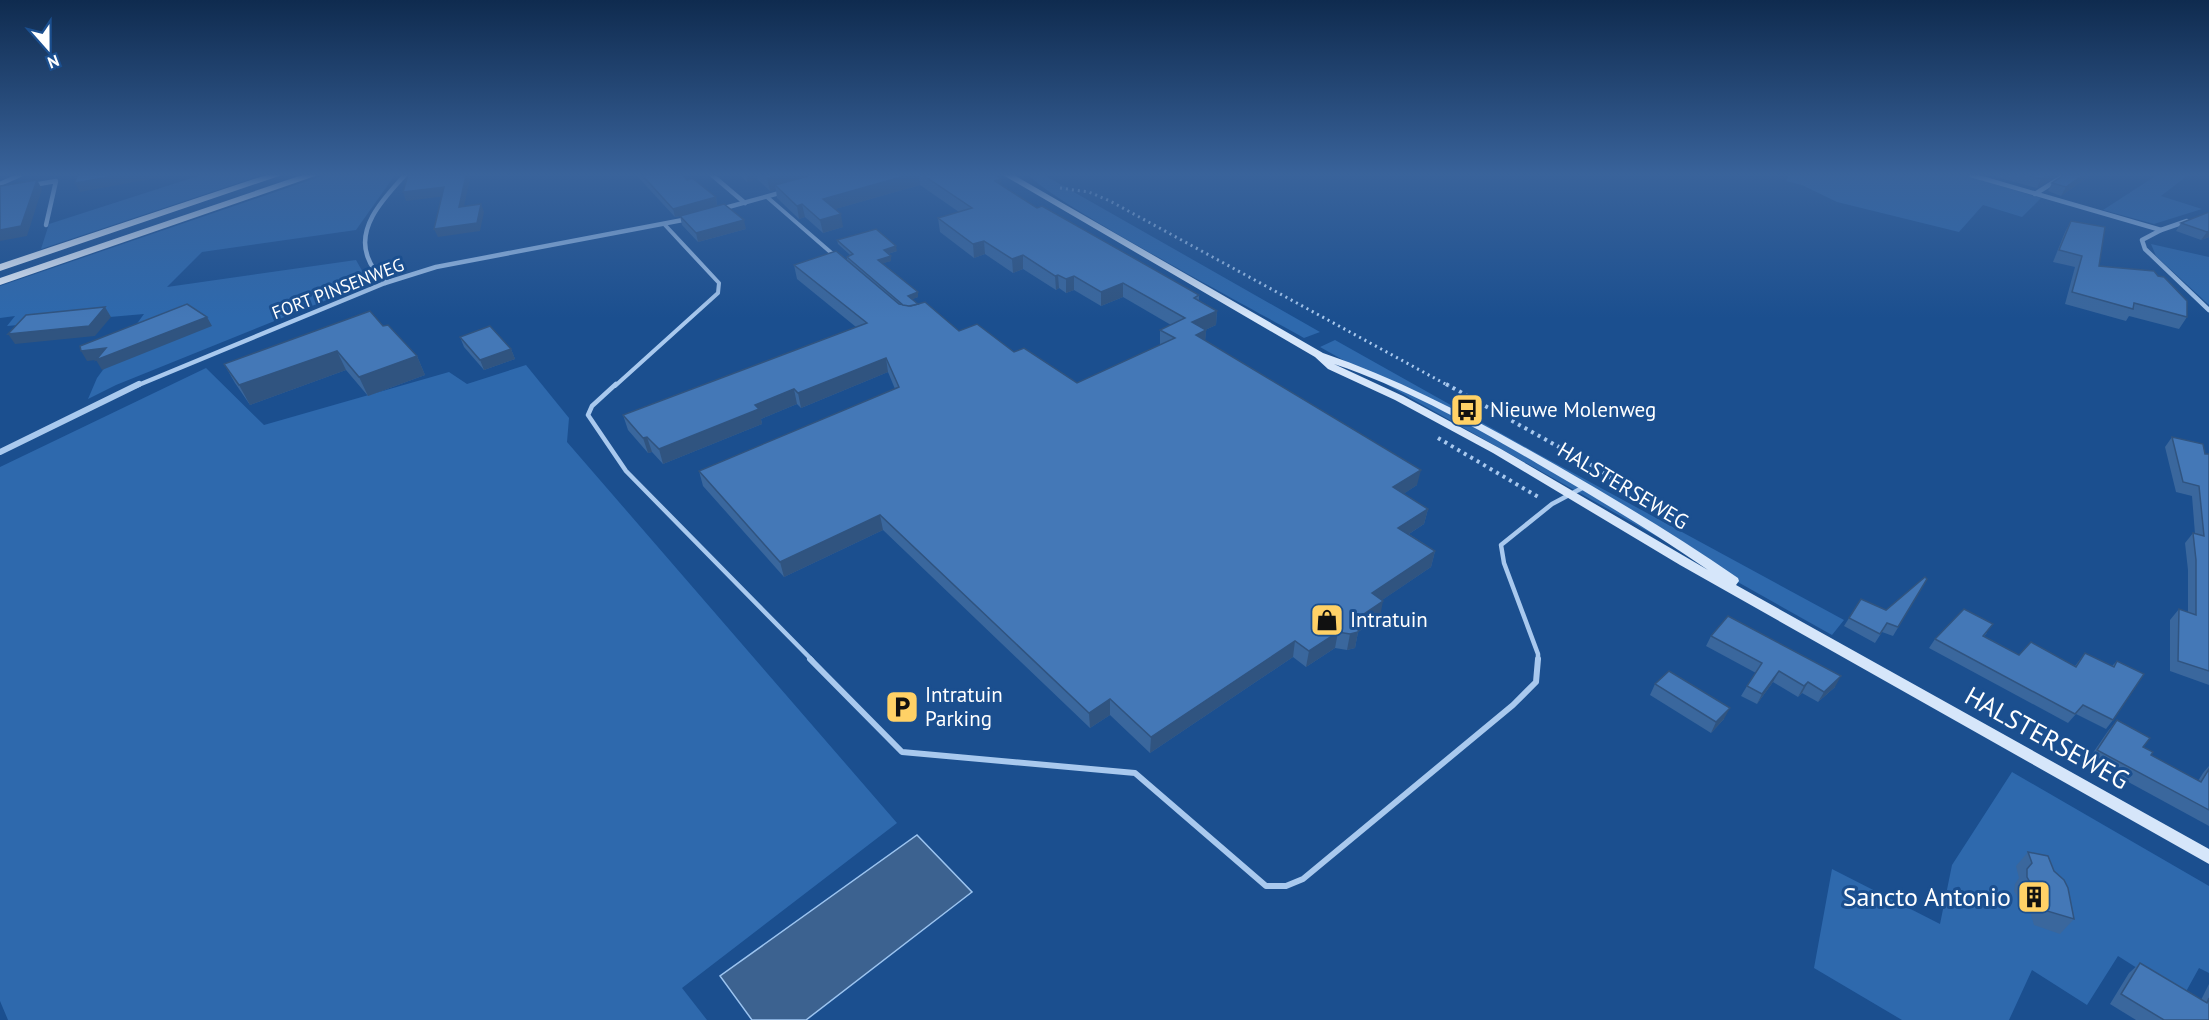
<svg xmlns="http://www.w3.org/2000/svg" width="2209" height="1020" font-family="'PT Sans',sans-serif">
<style>
.green{fill:#2e69ad}
.water{fill:#3c6290;stroke:#9cc4f0;stroke-width:1.5}
.lines{fill:none;stroke-linecap:round;stroke-linejoin:round}
.path-far1{stroke:#a9c9ee;stroke-width:3;stroke-dasharray:2 4;stroke-linecap:butt}
.path{stroke:#a9c9ee;stroke-width:4;stroke-dasharray:3 4.5;stroke-linecap:butt}
.lane-far2{stroke:#a9c9ee;stroke-width:4}
.lane-far1{stroke:#a9c9ee;stroke-width:4.5}
.lane{stroke:#a9c9ee;stroke-width:6}
.street-far1{stroke:#a9c9ee;stroke-width:4.5}
.street{stroke:#a9c9ee;stroke-width:6}
.secondary{fill:#d6e6fa;fill-rule:evenodd}
.primary{fill:#f0f6ff;fill-rule:evenodd}
.wall{fill:#3a679d}
.shaded-wall{fill:#305480}
.building{fill:#4478b7;stroke:#305480;stroke-width:1.5}
.labels{text-anchor:middle;stroke-width:6;stroke-linejoin:round;paint-order:stroke}
.far-street-label{font-size:18px;fill:#fff;stroke:#1b4f8f}
.poi-label{font-size:21px;fill:#fff;stroke:#1b4f8f;text-anchor:start}
.street-label{font-size:21px;fill:#fff;stroke:#1b4f8f}
.near-street-label{font-size:26px;fill:#fff;stroke:#1b4f8f}
.near-poi-label{font-size:26px;fill:#fff;stroke:#1b4f8f;text-anchor:end}
</style>
<rect width="100%" height="100%" fill="#1b4f8f"/>
<!-- green -->
<g class="green">
<path d="M201 175H263L41 249 49 224Z"/>
<path d="M325 175H395L356 230 202 252 167 287 356 260 369 283 116 385 88 399 97 378 144 314 7 326 15 316 0 318V286Z"/>
<path d="M1030 175H1044L1320 332 1304 338C1269 318 1038 195 1030 175Z"/>
<path d="M1789 175H1964L2041 198 2022 217 1983 205 1959 232 1837 202 1802 185 1786 181Z"/>
<path d="M2157 175H2188L2161 196 2202 209 2154 224 2103 210Z"/>
<path d="M2151 244 2209 257V305L2156 256Z"/>
<path d="M1335 340 1531 450 1844 620 1832 635 1320 347Z"/>
<path d="M526 365 569 418 567 442 897 823 682 988 707 1020H8L0 1001V467L206 368 264 425 449 372 467 384Z"/>
<path d="M2012 772 2209 886V973L2199 968 2183 997 2118 956 2087 1005 2032 970 2009 1020H1902L1814 968 1832 869 1940 924 1952 865Z"/>
</g>
<!-- water -->
<path class="water" d="M917 835 972 892 806 1020H752L720 976Z"/>
<g class="lines">
<!-- path-far1 -->
<path class="path-far1" d="M1060 188 1089 192 1110 201 1449 386"/>
<!-- path -->
<g class="path">
<path d="M1446 384 1593 466 1664 513"/>
<path d="M1438 438 1540 498"/>
</g>
<!-- lane-far2 -->
<g class="lane-far2">
<path d="M767 197 835 256"/>
<path d="M615 386 718 293 719 283 665 225"/>
</g>
<!-- lane-far1 -->
<g class="lane-far1">
<path d="M616 384 592 406 588 415 626 471 812 660"/>
<path d="M1538 660V654L1504 563 1501 545 1552 504 1584 487"/>
</g>
<!-- lane -->
<path class="lane" d="M810 659 902 752 1135 773 1266 886H1286L1303 879 1513 705 1536 682 1538 659"/>
<!-- street-far1 -->
<g class="street-far1">
<path d="M712 175 745 203"/>
<path d="M1971 175 2161 230"/>
<path d="M0 184 20 175"/>
<path d="M33 185 56 181 46 225"/>
<path d="M2035 194 2065 175"/>
<path d="M721 209 783 192"/>
<path d="M2187 221 2161 230 2142 240 2145 249 2209 310"/>
<path d="M385 283C380 275 372 269 369 260 354 228 385 197 405 175"/>
<path d="M136 386 385 283 436 267 688 219"/>
</g>
<!-- street -->
<path class="street" d="M0 452 139 384"/>
<!-- secondary -->
<path class="secondary" d="M1003 175H1014L1323 353C1405 381 1480 422 1556 465 1618 501 1679 537 1738 578L1739 581 1736 585 2209 849V864L1680 565 1493 453 1395 400 1328 369 1315 357ZM1334 364C1406 388 1473 426 1538 464 1596 498 1653 532 1708 570L1501 449 1403 396Z"/>
<!-- primary -->
<g class="primary">
<path d="M266 175H282L0 271V264Z"/>
<path d="M302 175H318L0 285V278Z"/>
</g>
</g>
<!-- wall -->
<g class="wall">
<path d="M636 175H683L687 180 716 197 717 205 746 229 698 242 682 225 680 216 675 217Z"/>
<path d="M739 175H996L1002 185 1037 208 1199 295V301L1217 311 1216 325 1205 330H1206L1205 341 1417 485 1403 494 1428 509 1424 524 1409 534 1435 551 1431 567 1382 600 1380 617 1358 632 1355 648 1347 650 1335 648 1306 667 1293 657 1150 753 1110 715 1090 728 883 530 784 577 703 486 699 471 895 389 888 372 801 408 797 404 761 419 762 424 663 464 652 452 648 453 628 430 623 415 856 327 797 279 794 265 847 260V257L850 255 838 244 837 240 897 251 888 254 891 256V261L882 263 918 292V297L912 299 918 304 959 331 1014 352 1077 383 1161 345 1160 344V330L1171 325 1123 297 1101 306 1074 290 1066 293 1059 288 1056 290 1023 269 1013 273 985 254 974 258 940 232 938 218 959 212 920 185 835 209 843 227 823 233 805 217 799 219 777 198 776 190 770 191 757 179 747 182Z"/>
<path d="M1989 175H2058L2037 188Z"/>
<path d="M2091 175 2061 196 2048 191 2052 183Z"/>
<path d="M2209 212V237L2201 240 2176 231 2181 223Z"/>
<path d="M2071 221 2099 266 2187 317 2179 329 2129 316 2126 321 2065 304 2075 267 2053 262 2065 232Z"/>
<path d="M383 326 417 356 425 375 368 396 346 370 250 405 235 383 224 364Z"/>
<path d="M460 337 511 349 515 359 484 370 464 347Z"/>
<path d="M2172 437 2205 454H2209V685L2170 671V620L2179 609 2188 612V570L2185 543 2193 533 2195 534 2192 496 2176 492 2165 447Z"/>
<path d="M1927 579 1893 636 1882 632 1875 643 1844 626 1849 618 1886 610Z"/>
<path d="M1987 633 1984 636 2019 655 2075 666 2085 653 2112 666 2117 661 2113 720 2106 729 2076 714 2068 723 1929 648 1935 639Z"/>
<path d="M1711 636 1835 687 1818 702 1802 693 1798 697 1773 682 1757 704 1741 696 1747 686 1756 673 1706 646Z"/>
<path d="M1655 684 1724 719 1711 733 1650 695Z"/>
<path d="M2117 720 2151 755 2198 781 2203 773 2209 766V826L2088 760 2108 731Z"/>
<path d="M2028 852 2054 871 2074 919 2060 934 2034 925 2029 908 2018 899 2014 891 2015 884 2019 878 2016 866Z"/>
<path d="M2140 963 2201 1000 2209 984V1020H2136L2110 1004 2129 973Z"/>
</g>
<!-- shaded-wall -->
<g class="shaded-wall">
<path d="M120 175H173L80 192 75 183Z"/>
<path d="M466 175H471L462 215 459 207Z"/>
<path d="M746 175H756L757 179 747 182Z"/>
<path d="M779 175H831L775 185 776 190 770 191 767 178Z"/>
<path d="M908 175H919L920 185 825 212 823 199Z"/>
<path d="M2048 175H2058L2037 188 2041 179Z"/>
<path d="M2083 175H2091L2061 196 2066 187Z"/>
<path d="M1001 179 1002 192 995 181Z"/>
<path d="M37 180 42 189 27 236 0 241V230Z"/>
<path d="M444 187 447 196 406 201 403 192Z"/>
<path d="M716 197 717 206 675 217 673 209Z"/>
<path d="M481 204 484 212 480 231 438 237 434 229Z"/>
<path d="M802 204 805 217 799 219 797 206Z"/>
<path d="M841 214 843 227 823 233 820 220Z"/>
<path d="M744 220 746 229 698 242 696 233Z"/>
<path d="M2209 231V237L2201 240 2207 232Z"/>
<path d="M984 241 985 254 974 258 973 244Z"/>
<path d="M896 246 897 251 884 255V250Z"/>
<path d="M1023 255V269L1013 273 1012 259Z"/>
<path d="M891 256V261L878 265V260Z"/>
<path d="M1058 275 1059 288 1056 290 1055 276Z"/>
<path d="M1074 276V290L1066 293V279Z"/>
<path d="M1123 283V297L1101 306V292Z"/>
<path d="M918 292V297L909 301 908 296Z"/>
<path d="M105 307 111 317 95 336 15 344 8 334Z"/>
<path d="M1217 311 1216 325 1192 336V322Z"/>
<path d="M207 317 212 326 102 370 96 360 87 361 81 351Z"/>
<path d="M1206 330 1205 344 1196 335Z"/>
<path d="M511 349 515 359 484 370 480 360Z"/>
<path d="M337 351 346 370 250 405 239 385Z"/>
<path d="M417 356 425 375 368 396 359 377Z"/>
<path d="M886 358 888 372 801 408 798 393Z"/>
<path d="M794 389 797 404 761 419 762 424 663 464 659 449 755 405Z"/>
<path d="M647 437 652 452 648 453 643 438Z"/>
<path d="M1421 470 1417 485 1390 503 1393 487Z"/>
<path d="M1428 509 1424 524 1395 543 1398 528Z"/>
<path d="M880 515 883 530 784 577 780 562Z"/>
<path d="M1435 551 1431 567 1369 609 1372 593Z"/>
<path d="M1383 601 1380 617 1358 632 1361 616Z"/>
<path d="M1338 632 1335 648 1306 667 1309 651Z"/>
<path d="M1358 632 1355 648 1347 650 1350 634Z"/>
<path d="M1295 641 1293 657 1150 753 1151 737Z"/>
<path d="M1779 671 1773 682 1757 704 1762 694Z"/>
<path d="M1841 676 1835 687 1818 702 1824 692Z"/>
<path d="M1808 682 1802 693 1798 697 1804 686Z"/>
<path d="M1110 699V715L1090 728 1089 713Z"/>
<path d="M1730 708 1724 719 1711 733 1716 722Z"/>
</g>
<!-- building -->
<g class="building">
<path d="M77 175H120L75 183Z"/>
<path d="M408 175H466L459 207 481 204 477 223 434 229 444 187 403 192Z"/>
<path d="M642 175H683L687 180 692 178 716 197 673 209Z"/>
<path d="M764 175H779L767 178Z"/>
<path d="M812 175H908L823 199 841 214 820 220 802 204 797 206 775 185Z"/>
<path d="M923 175H996L1001 179 995 181 1037 208 1042 206 1199 295 1194 298 1217 311 1192 322 1206 330 1196 335 1421 470 1393 487 1428 509 1398 528 1435 551 1372 593 1383 601 1361 616 1358 632 1350 634 1338 632 1309 651 1295 641 1151 737 1110 699 1089 713 880 515 780 562 699 471 899 387 886 358 798 393 794 389 755 405 759 409 659 449 647 437 643 438 623 415 867 323 794 265 836 251 899 304 911 306 925 302 959 331 977 324 1014 352 1024 348 1077 383 1175 338 1160 330 1185 318 1123 283 1101 292 1074 276 1066 279 1058 275 1055 276 1023 255 1012 259 984 241 973 244 938 218 972 208Z"/>
<path d="M2026 175H2048L2041 179Z"/>
<path d="M2064 175H2083L2066 187 2052 183Z"/>
<path d="M37 180 21 226 0 230V186Z"/>
<path d="M724 204 744 220 696 233 680 216Z"/>
<path d="M2209 212V231L2207 232 2181 223Z"/>
<path d="M2071 221 2105 227 2099 266 2154 271 2158 276 2164 277 2187 301V317L2134 303 2133 309 2072 292 2082 256 2059 250Z"/>
<path d="M876 229 896 246 884 250 891 256 878 260 918 292 908 296 918 304 909 306 903 305 847 257 853 254 837 240Z"/>
<path d="M187 304 207 317 96 360 106 348 81 351 80 346Z"/>
<path d="M105 307 89 326 8 334 26 315Z"/>
<path d="M370 311 383 326 388 325 417 356 359 377 337 351 239 385 224 364Z"/>
<path d="M490 326 511 349 480 360 460 337Z"/>
<path d="M2172 437 2203 444 2205 454H2209V671L2178 661 2179 609 2196 615V560L2193 533 2204 536 2199 486 2183 482Z"/>
<path d="M1925 577 1927 579 1898 627 1887 623 1880 634 1849 618 1861 599 1886 610Z"/>
<path d="M1964 609 1993 624 1983 636 2019 655 2031 642 2076 667 2085 653 2114 667 2117 661 2144 674 2113 720 2083 705 2075 714 1935 639Z"/>
<path d="M1728 616 1841 676 1824 692 1808 682 1804 686 1779 671 1762 694 1747 686 1762 663 1711 636Z"/>
<path d="M1669 671 1730 708 1716 722 1655 684Z"/>
<path d="M2117 720 2150 738 2143 747 2153 752 2151 755 2201 782 2209 769V810L2097 750Z"/>
<path d="M2028 852 2048 856 2054 871 2064 880 2068 888 2074 919 2047 911 2042 894 2031 884 2027 877V869L2032 863Z"/>
<path d="M2140 963 2207 1003 2209 998V1020H2164L2121 994Z"/>
</g>
<!-- sky -->
<linearGradient id="sky" x2="0" y2="1"><stop stop-color="#0f2b4f"/><stop offset="0.55" stop-color="#39639b"/><stop offset="1" stop-color="#39639b" stop-opacity="0"/></linearGradient>
<rect width="2209" height="318" fill="url(#sky)"/>
<!-- icons -->
<defs>
<g id="bus-square" transform="scale(1.725)"><rect x="-9" y="-9" width="18" height="18" rx="4" fill="#ffd166" stroke="#1b4f8f"/><path d="M-5-6H5V4H4V6H2V4H-2V6H-4V4H-5ZM-3.5-4V0h7V-4ZM-3.5 1.2v1.5H-2V1.2ZM2 1.2v1.5H3.5V1.2Z" fill="#111"/></g>
<g id="shop-square" transform="scale(1.725)"><rect x="-9" y="-9" width="18" height="18" rx="4" fill="#ffd166" stroke="#1b4f8f"/><path d="M-5-2.5h2.3a2.7 3.5 0 0 1 5.4 0H5L5.5 6h-11ZM-1.5-2.5h3a1.5 2.3 0 0 0-3 0Z" fill="#111"/></g>
<g id="parking-square" transform="scale(1.725)"><rect x="-9" y="-9" width="18" height="18" rx="4" fill="#ffd166" stroke="#1b4f8f"/><path d="M-3.5-5.5H1a3.5 3.5 0 0 1 0 7H-1V5.5H-3.5ZM-1-3.4V-.6H.8a1.4 1.4 0 0 0 0-2.8Z" fill="#111"/></g>
<g id="building-square" transform="scale(1.725)"><rect x="-9" y="-9" width="18" height="18" rx="4" fill="#ffd166" stroke="#1b4f8f"/><path d="M-4-6H4V6H1V3H-1V6H-4ZM-2.5-4.3h1.7v1.8h-1.7ZM.8-4.3h1.7v1.8H.8ZM-2.5-1h1.7V.8h-1.7ZM.8-1h1.7V.8H.8Z" fill="#111"/></g>
</defs>
<g fill-rule="evenodd">
<use href="#bus-square" x="1467" y="410"/>
<use href="#shop-square" x="1327" y="620"/>
<use href="#parking-square" x="902" y="707"/>
<use href="#building-square" x="2034" y="897"/>
</g>
<g class="labels">
<!-- far-street labels -->
<g class="far-street-label">
<text transform="translate(338 289) rotate(-21)" y="6">FORT PINSENWEG</text>
</g>
<!-- poi labels -->
<g class="poi-label">
<text x="1490" y="417">Nieuwe Molenweg</text>
<text x="1350" y="627">Intratuin</text>
<text x="925" y="702">Intratuin<tspan x="925" dy="24">Parking</tspan></text>
</g>
<!-- street labels -->
<g class="street-label">
<text transform="translate(1623 486) rotate(31)" y="7">HALSTERSEWEG</text>
</g>
<!-- near-street labels -->
<g class="near-street-label">
<text transform="translate(2047 738) rotate(29)" y="9">HALSTERSEWEG</text>
</g>
<!-- near-poi labels -->
<g class="near-poi-label">
<text x="2011" y="906">Sancto Antonio</text>
</g>
</g>
<!-- north arrow -->
<g transform="translate(48 48) rotate(159)" stroke="#1b4f8f" stroke-width="4.5" paint-order="stroke">
<path d="M0-4.5L10 22L0 15L-10 22Z" fill="#ffffff"/>
<text y="-9" font-size="16" font-weight="bold" text-anchor="middle" fill="#ffffff">N</text>
</g>
</svg>
